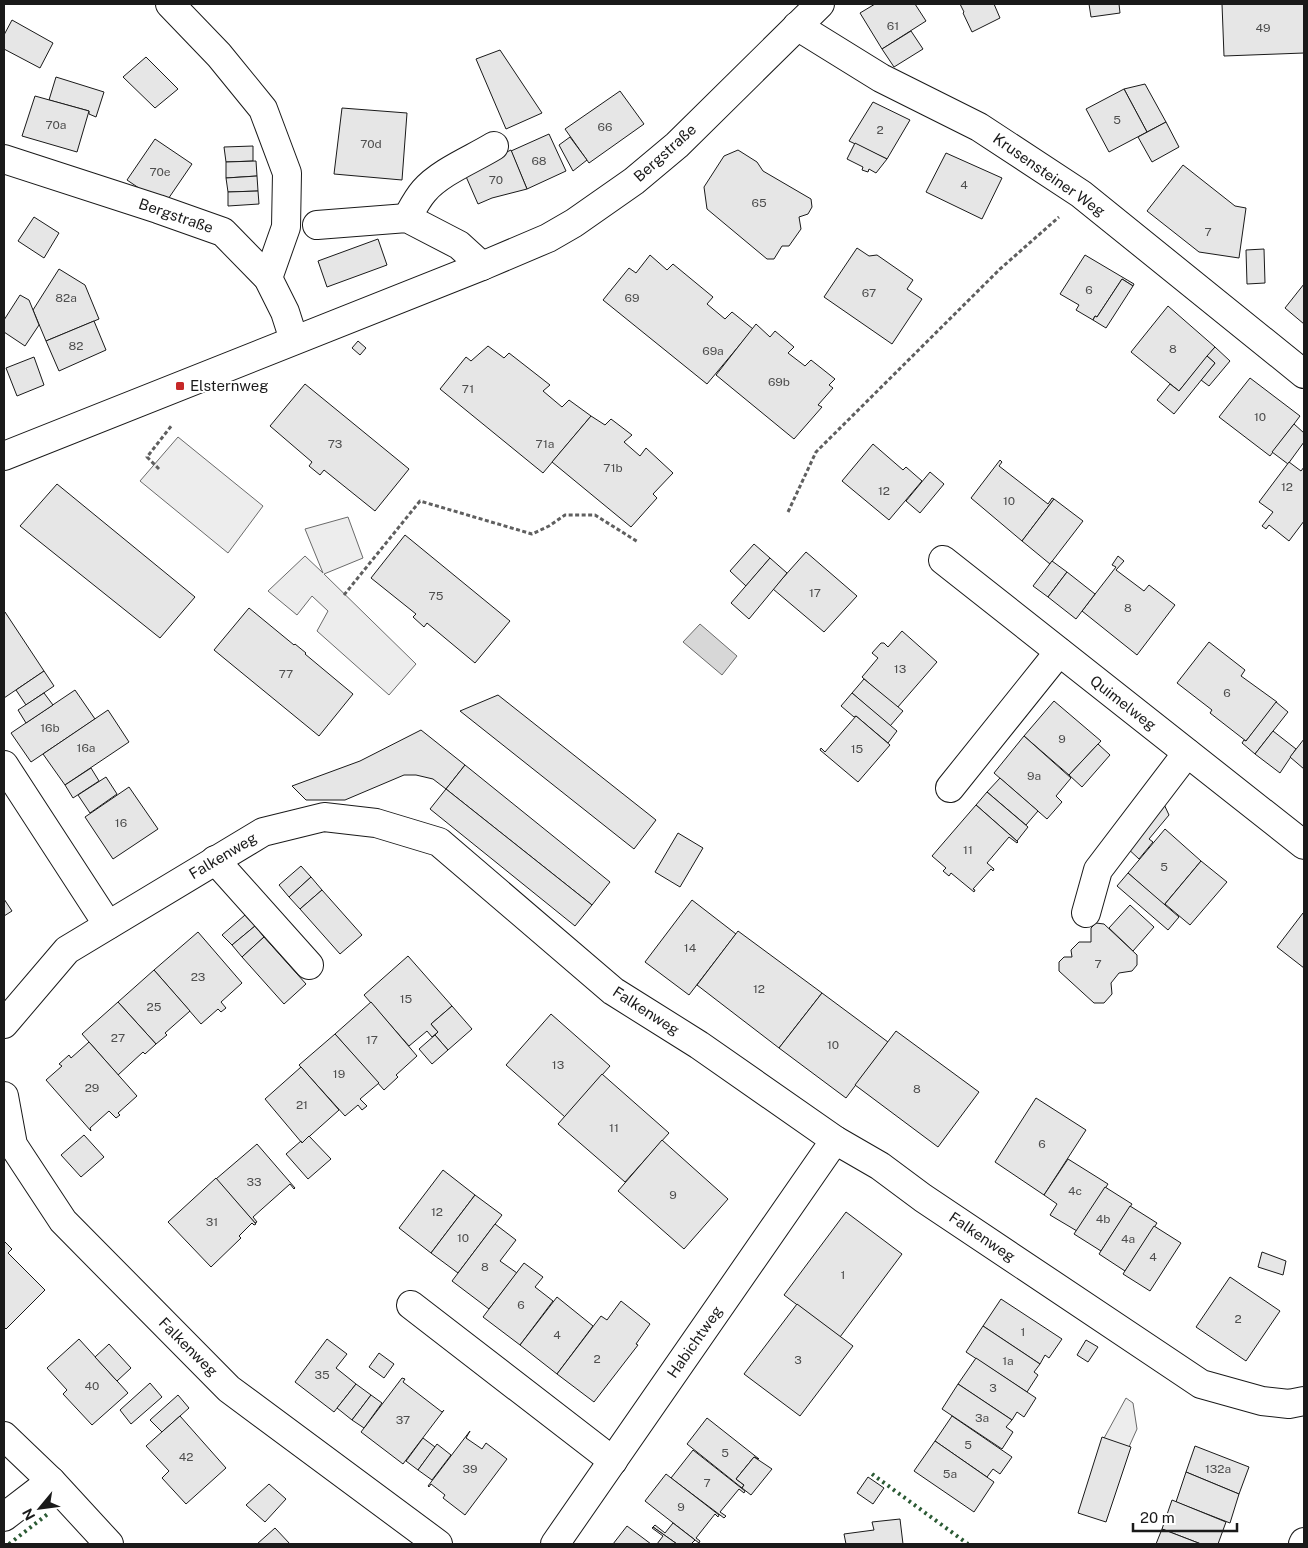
<svg xmlns="http://www.w3.org/2000/svg" width="1308" height="1548" font-family="'Public Sans',sans-serif">
<style>
.built{fill:#ededed;stroke:#6a6a6a}
.water{fill:#d7d7d7;stroke:#6a6a6a}
.building{fill:#e6e6e6;stroke:#1a1a1a}
.lines{fill:none;stroke-linecap:round;stroke-linejoin:round}
.minor-casing{stroke:#1a1a1a;stroke-width:30}
.path{stroke:#5f5f5f;stroke-width:3;stroke-dasharray:4 2.5;stroke-linecap:butt}
.minor{stroke:#fff;stroke-width:28}
.hedge{stroke:#2b5a34;stroke-width:4;stroke-dasharray:2.5 4;stroke-linecap:butt}
.poi-dot{fill:#c62828;stroke:#fff;stroke-width:2}
.labels{text-anchor:middle;stroke-width:4;stroke-linejoin:round;paint-order:stroke}
.number-label{font-size:12px;fill:#4d4d4d}
.street-label{font-size:15px;fill:#1a1a1a;stroke:#fff}
.poi-label{font-size:15px;fill:#1a1a1a;stroke:#fff;text-anchor:start}
</style>
<rect width="100%" height="100%" fill="#fff"/>
<!-- built -->
<g class="built">
<path d="M178 437 263 506 228 553 140 481Z"/>
<path d="M348 517 363 558 324 574 416 664 389 695 317 631 328 611 312 596 297 615 268 591 305 556 323 573 305 529Z"/>
<path d="M1126 1398 1133 1403 1137 1429 1128 1449 1103 1440Z"/>
</g>
<!-- water -->
<path class="water" d="M700 624 737 656 722 675 683 642Z"/>
<!-- building -->
<g class="building">
<path d="M875 4H915L926 21 882 49 860 13Z"/>
<path d="M960 4H994L1000 18 972 32 963 13 964 12Z"/>
<path d="M1089 4H1119L1120 13 1091 17Z"/>
<path d="M1222 4H1304V53L1224 56Z"/>
<path d="M12 20 53 43 40 68 4 49V35Z"/>
<path d="M911 31 923 49 894 67 882 49Z"/>
<path d="M500 50 542 113 506 129 476 59Z"/>
<path d="M146 57 178 89 155 108 123 77Z"/>
<path d="M56 77 104 92 96 117 89 114V111L49 100Z"/>
<path d="M1145 84 1166 122 1147 132 1124 89Z"/>
<path d="M1124 89 1147 132 1109 152 1086 109Z"/>
<path d="M620 91 644 124 589 163 565 129Z"/>
<path d="M35 96 89 111 77 152 22 136Z"/>
<path d="M873 102 910 120 887 159 849 141Z"/>
<path d="M342 108 407 113 402 180 334 174Z"/>
<path d="M1166 122 1179 147 1152 162 1138 137Z"/>
<path d="M549 134 566 171 527 189 511 151Z"/>
<path d="M570 137 587 160 573 171 559 145Z"/>
<path d="M155 139 192 164 164 205 127 180Z"/>
<path d="M855 143 887 159 876 173 869 169 868 172 862 170 863 167 847 159Z"/>
<path d="M253 146V161L226 162 224 147Z"/>
<path d="M511 150 527 189 492 198 478 204 464 172Z"/>
<path d="M738 150 757 162 763 171 811 199 812 207 808 214 799 217 801 229 789 246H782L774 259H767L707 209 704 187 724 156Z"/>
<path d="M946 153 1002 178 982 219 926 192Z"/>
<path d="M256 161 257 176 226 178V162Z"/>
<path d="M1183 165 1235 206 1246 208 1239 258 1199 252 1147 211Z"/>
<path d="M257 176 258 191 228 192 226 178Z"/>
<path d="M258 191 259 204 228 206V192Z"/>
<path d="M34 217 59 233 44 258 18 241Z"/>
<path d="M378 239 387 265 327 287 318 261Z"/>
<path d="M857 248 869 256 877 255 913 280 907 289 922 299 892 344 824 297Z"/>
<path d="M1264 249 1265 283 1247 284 1246 250Z"/>
<path d="M650 255 667 270 673 264 713 297 707 304 725 319 732 312 753 329 707 384 603 300 629 268 636 273Z"/>
<path d="M1085 255 1134 284 1133 286 1122 279 1097 317 1095 316 1093 320 1076 310 1079 305 1060 294Z"/>
<path d="M59 269 85 285 99 319 46 341 33 310Z"/>
<path d="M1122 279 1133 286 1106 328 1093 320 1095 316 1097 317Z"/>
<path d="M1304 284V324L1285 308Z"/>
<path d="M20 295 29 300 39 325 25 346 4 332V320Z"/>
<path d="M1168 306 1215 347 1179 391 1131 352Z"/>
<path d="M94 321 106 350 59 371 46 341Z"/>
<path d="M756 324 770 337 775 331 794 347 788 353 805 366 811 360 835 379 829 385 833 388 818 405 822 407 794 439 716 375Z"/>
<path d="M358 341 366 348 360 355 352 348Z"/>
<path d="M488 346 504 358 509 353 550 385 543 391 562 407 569 400 591 416 543 473 440 389 466 357 471 361Z"/>
<path d="M1215 347 1230 361 1209 386 1201 380 1215 363 1207 356Z"/>
<path d="M1207 356 1215 363 1174 414 1157 400 1170 384 1179 391Z"/>
<path d="M34 357 44 385 17 396 6 368Z"/>
<path d="M1250 378 1300 416 1270 456 1219 417Z"/>
<path d="M305 384 409 469 375 511 324 470 320 475 309 466 312 462 270 426Z"/>
<path d="M591 416 605 425 611 419 632 435 624 442 640 456 646 448 673 473 653 494 657 498 631 527 552 462Z"/>
<path d="M1294 424 1304 433V442L1288 464 1272 452Z"/>
<path d="M873 444 903 470 906 467 922 481 889 520 842 481Z"/>
<path d="M1000 460 1002 462 999 466 1048 504 1052 498 1054 499 1022 541 971 498Z"/>
<path d="M1289 462 1301 471 1304 467V521L1289 541 1269 525 1266 529 1262 526 1273 512 1259 502Z"/>
<path d="M930 472 944 484 920 513 906 501Z"/>
<path d="M57 484 195 597 160 638 20 526Z"/>
<path d="M1054 499 1083 521 1050 564 1022 541Z"/>
<path d="M405 535 510 621 475 663 427 623 424 627 413 617 416 614 371 578Z"/>
<path d="M754 544 770 558 746 586 730 571Z"/>
<path d="M806 552 857 596 824 632 773 589Z"/>
<path d="M1118 556 1124 561 1116 570 1144 591 1149 585 1175 605 1137 655 1082 611 1116 567 1112 565Z"/>
<path d="M770 558 787 573 749 619 731 603Z"/>
<path d="M1052 561 1067 572 1048 597 1033 586Z"/>
<path d="M1067 572 1095 594 1076 619 1048 597Z"/>
<path d="M249 608 294 645 295 644 306 653 305 654 353 694 319 736 214 650Z"/>
<path d="M5 612 44 671 4 698V613Z"/>
<path d="M902 631 937 662 897 708 862 677 878 658 872 653 881 643H884L888 647Z"/>
<path d="M1209 642 1245 670 1241 676 1277 702 1246 741 1210 713 1212 710 1177 683Z"/>
<path d="M44 671 54 686 26 705 16 690Z"/>
<path d="M864 679 903 711 890 726 852 693Z"/>
<path d="M75 690 95 719 31 762 11 733Z"/>
<path d="M44 693 53 705 26 723 18 710Z"/>
<path d="M852 693 897 731 888 743 856 716 854 717 841 706Z"/>
<path d="M498 695 656 820 634 849 460 711Z"/>
<path d="M1054 701 1101 741 1069 775 1024 736Z"/>
<path d="M1276 702 1288 712 1255 754 1242 743 1244 740 1246 741Z"/>
<path d="M108 710 129 742 65 785 43 754Z"/>
<path d="M856 716 890 745 858 782 820 750 821 748 825 752Z"/>
<path d="M421 730 465 765 446 789 433 779 416 775H404L345 800H306L292 786 360 761Z"/>
<path d="M1273 731 1296 749 1280 773 1255 754Z"/>
<path d="M1024 736 1071 778 1056 796 1062 802 1047 819 994 773Z"/>
<path d="M1304 739V769L1290 757Z"/>
<path d="M1098 744 1110 755 1082 787 1069 775Z"/>
<path d="M465 765 610 882 592 905 446 789Z"/>
<path d="M91 768 99 781 73 798 65 785Z"/>
<path d="M106 777 117 794 90 813 78 795Z"/>
<path d="M1000 778 1038 811 1026 825 987 792Z"/>
<path d="M129 787 158 829 113 859 85 817Z"/>
<path d="M446 789 592 905 575 926 430 809Z"/>
<path d="M987 792 1028 827 1017 841 976 805Z"/>
<path d="M1162 800 1169 815 1149 839 1153 842 1139 859 1125 846Z"/>
<path d="M976 805 1018 842 1017 843 1009 837 987 863 994 869 993 871 991 869 973 889 975 890 974 892 951 873 949 876 943 871 946 868 932 856Z"/>
<path d="M1165 829 1201 861 1164 905 1128 873Z"/>
<path d="M678 833 703 848 680 887 655 872Z"/>
<path d="M1201 861 1227 882 1190 925 1165 904Z"/>
<path d="M301 866 311 877 289 897 279 885Z"/>
<path d="M1128 873 1179 917 1168 930 1117 886Z"/>
<path d="M311 877 322 890 300 909 289 897Z"/>
<path d="M322 890 362 935 340 954 300 909Z"/>
<path d="M4 899 12 911 4 916Z"/>
<path d="M692 900 736 934 689 995 645 962Z"/>
<path d="M1130 905 1154 927 1133 951 1109 928Z"/>
<path d="M1303 913 1304 914V968L1277 947Z"/>
<path d="M245 915 255 926 232 945 222 935Z"/>
<path d="M1096 923 1104 924 1137 955V965L1132 971 1119 973 1111 983 1112 994 1104 1003H1094L1059 971V962L1064 957H1072L1071 950 1079 942H1091V928Z"/>
<path d="M255 926 264 937 242 957 232 945Z"/>
<path d="M738 931 822 993 779 1048 697 985Z"/>
<path d="M198 932 242 983 221 1002 226 1008 221 1012 218 1009 201 1024 154 970Z"/>
<path d="M264 937 306 984 284 1004 242 957Z"/>
<path d="M408 956 452 1006 431 1024 438 1032 432 1037 427 1031 409 1046 364 995Z"/>
<path d="M154 970 190 1011 165 1033 167 1035 156 1044 118 1002Z"/>
<path d="M822 993 888 1042 846 1098 779 1048Z"/>
<path d="M118 1002 156 1044 145 1054 143 1052 118 1075 82 1034Z"/>
<path d="M371 1002 417 1056 396 1075 398 1077 384 1090 335 1034Z"/>
<path d="M452 1006 472 1029 448 1050 435 1035 438 1032 431 1024Z"/>
<path d="M551 1014 610 1066 565 1117 506 1065Z"/>
<path d="M896 1031 979 1092 938 1147 855 1085Z"/>
<path d="M335 1034 379 1083 360 1099 367 1106 362 1110 358 1105 345 1116 299 1065Z"/>
<path d="M435 1035 448 1050 432 1064 419 1049Z"/>
<path d="M89 1042 137 1096 118 1113 120 1115 116 1118 109 1111 90 1128 91 1131 46 1080 62 1066 59 1064 69 1055 71 1058Z"/>
<path d="M301 1067 339 1110 302 1143 265 1099Z"/>
<path d="M602 1074 669 1133 625 1182 558 1124Z"/>
<path d="M1036 1098 1086 1130 1044 1195 995 1162Z"/>
<path d="M84 1135 104 1157 81 1177 61 1155Z"/>
<path d="M309 1136 331 1159 308 1179 286 1154 301 1141 302 1143Z"/>
<path d="M662 1140 728 1199 684 1249 618 1191Z"/>
<path d="M257 1144 295 1188 294 1189 290 1184 253 1217 257 1222 255 1223 216 1179Z"/>
<path d="M1068 1159 1108 1184 1077 1231 1050 1215 1057 1204 1044 1195Z"/>
<path d="M443 1170 475 1195 431 1253 399 1228Z"/>
<path d="M216 1178 256 1224 254 1225 252 1223 239 1236 241 1238 211 1267 168 1222Z"/>
<path d="M1105 1187 1132 1204 1101 1251 1074 1234Z"/>
<path d="M475 1195 502 1215 458 1273 431 1253Z"/>
<path d="M1130 1206 1157 1223 1125 1271 1099 1254Z"/>
<path d="M846 1212 902 1254 840 1337 784 1295Z"/>
<path d="M495 1224 516 1240 500 1261 517 1273 489 1309 452 1281Z"/>
<path d="M1154 1226 1181 1243 1150 1291 1123 1274Z"/>
<path d="M4 1241 12 1249 8 1253 45 1290 6 1329 4 1327Z"/>
<path d="M1262 1252 1286 1261 1283 1275 1258 1267Z"/>
<path d="M524 1263 543 1277 535 1287 553 1301 520 1345 483 1317Z"/>
<path d="M1230 1277 1280 1311 1246 1361 1196 1327Z"/>
<path d="M557 1297 593 1326 557 1374 520 1345Z"/>
<path d="M1001 1299 1062 1339 1049 1358 1045 1355 1040 1364 983 1326Z"/>
<path d="M621 1301 650 1324 636 1344 638 1345 594 1402 557 1374 601 1316 607 1320Z"/>
<path d="M797 1304 853 1346 800 1416 744 1374Z"/>
<path d="M983 1326 1040 1364 1034 1372 1038 1375 1027 1392 966 1352Z"/>
<path d="M79 1339 128 1393 92 1425 63 1394 67 1390 47 1368Z"/>
<path d="M327 1339 347 1354 336 1368 356 1384 334 1412 295 1382Z"/>
<path d="M1086 1340 1098 1347 1088 1362 1077 1355Z"/>
<path d="M109 1344 131 1368 117 1381 95 1357Z"/>
<path d="M379 1353 394 1364 384 1378 369 1367Z"/>
<path d="M976 1358 1036 1398 1024 1417 1017 1412 1012 1420 958 1384Z"/>
<path d="M402 1378 405 1379 403 1382 442 1412 444 1410 403 1464 361 1432Z"/>
<path d="M150 1383 162 1397 131 1424 120 1410Z"/>
<path d="M356 1384 371 1395 352 1420 337 1408Z"/>
<path d="M958 1384 1012 1420 1006 1427 1013 1432 1002 1449 942 1409Z"/>
<path d="M178 1395 189 1408 162 1432 150 1420Z"/>
<path d="M371 1395 382 1403 364 1428 352 1420Z"/>
<path d="M180 1416 226 1468 186 1504 162 1478 169 1471 146 1446Z"/>
<path d="M952 1416 1012 1457 1000 1474 993 1469 987 1477 935 1441Z"/>
<path d="M707 1418 759 1459 754 1457 736 1479 744 1485 742 1488 687 1444Z"/>
<path d="M470 1431 466 1438 482 1449 486 1443 507 1459 465 1515 443 1498 445 1495 431 1484 429 1487 428 1486Z"/>
<path d="M1102 1437 1131 1447 1106 1522 1078 1513Z"/>
<path d="M423 1438 435 1447 418 1470 406 1461Z"/>
<path d="M935 1441 994 1482 974 1512 914 1471Z"/>
<path d="M437 1444 451 1455 432 1480 418 1470Z"/>
<path d="M1195 1446 1249 1467 1239 1494 1186 1472Z"/>
<path d="M693 1450 745 1491 744 1493 739 1489 720 1512 726 1516 724 1518 671 1478Z"/>
<path d="M754 1457 772 1469 751 1495 742 1488 744 1485 736 1479Z"/>
<path d="M1186 1472 1239 1494 1230 1523 1176 1502Z"/>
<path d="M666 1474 719 1515 718 1517 715 1514 696 1538 700 1541 699 1543 645 1501Z"/>
<path d="M868 1477 884 1488 873 1504 857 1493Z"/>
<path d="M269 1484 286 1499 265 1522 246 1505Z"/>
<path d="M1172 1500 1226 1522 1218 1544H1201L1162 1529Z"/>
<path d="M900 1519 903 1544H846L844 1534 874 1530 872 1522Z"/>
<path d="M673 1523 695 1540 691 1544H677L653 1527 655 1525 665 1533Z"/>
<path d="M627 1526 651 1544H613Z"/>
<path d="M653 1527 677 1544H657L663 1536 652 1528Z"/>
<path d="M275 1528 290 1544H257Z"/>
<path d="M1162 1529 1201 1544H1156Z"/>
</g>
<g class="lines">
<!-- minor casing -->
<g class="minor-casing">
<g id="minor">
<path d="M170 4 219 55 263 109 287 173 286 227 268 278"/>
<path d="M797 26 881 78 979 127 1081 194 1304 374"/>
<path d="M4 159 158 209 223 232 268 278 285 312 294 340"/>
<path d="M407 218C412 209 417 199 424 191 440 172 473 159 494 146"/>
<path d="M317 225 407 218 459 245 482 266"/>
<path d="M4 456 482 266 548 238 574 223 634 181 677 145 820 4"/>
<path d="M943 560 1304 845"/>
<path d="M4 765 108 925"/>
<path d="M950 788 1059 652"/>
<path d="M215 860 309 965"/>
<path d="M1086 913 1098 870 1187 753"/>
<path d="M4 1024 67 950 263 832 324 817 376 823 439 842 613 991 699 1045 835 1140 880 1166 923 1198 1201 1384 1262 1401 1289 1404 1304 1401"/>
<path d="M4 1096 13 1145 63 1221 229 1389 438 1544"/>
<path d="M411 1305 613 1461"/>
<path d="M4 1436 51 1481 109 1544"/>
<path d="M4 1517 51 1481"/>
<path d="M555 1544 835 1140"/>
<path d="M1303 1544 1304 1542"/>
</g>
</g>
<!-- path -->
<g class="path">
<path d="M159 469 147 457 172 425"/>
<path d="M788 512 816 452 1000 269 1059 217"/>
<path d="M344 595 420 501 532 534 549 526 565 515H595L638 542"/>
</g>
<!-- minor -->
<use href="#minor" class="minor"/>
<!-- hedge -->
<g class="hedge">
<path d="M872 1474 968 1544"/>
<path d="M9 1544 49 1513"/>
</g>
</g>
<!-- markers -->
<rect class="poi-dot" x="175" y="381" width="10" height="10" rx="2.5"/>
<g class="labels">
<!-- number labels -->
<g class="number-label">
<text x="893" y="30">61</text>
<text x="1263" y="32">49</text>
<text x="1117" y="124">5</text>
<text x="56" y="129">70a</text>
<text x="605" y="131">66</text>
<text x="880" y="134">2</text>
<text x="371" y="148">70d</text>
<text x="539" y="165">68</text>
<text x="160" y="176">70e</text>
<text x="496" y="184">70</text>
<text x="964" y="189">4</text>
<text x="759" y="207">65</text>
<text x="1208" y="236">7</text>
<text x="1089" y="294">6</text>
<text x="869" y="297">67</text>
<text x="66" y="302">82a</text>
<text x="632" y="302">69</text>
<text x="76" y="350">82</text>
<text x="1173" y="353">8</text>
<text x="713" y="355">69a</text>
<text x="779" y="386">69b</text>
<text x="468" y="393">71</text>
<text x="1260" y="421">10</text>
<text x="335" y="448">73</text>
<text x="545" y="448">71a</text>
<text x="613" y="472">71b</text>
<text x="1287" y="491">12</text>
<text x="884" y="495">12</text>
<text x="1009" y="505">10</text>
<text x="815" y="597">17</text>
<text x="436" y="600">75</text>
<text x="1128" y="612">8</text>
<text x="900" y="673">13</text>
<text x="286" y="678">77</text>
<text x="1227" y="697">6</text>
<text x="50" y="732">16b</text>
<text x="1062" y="743">9</text>
<text x="86" y="752">16a</text>
<text x="857" y="753">15</text>
<text x="1034" y="780">9a</text>
<text x="121" y="827">16</text>
<text x="968" y="854">11</text>
<text x="1164" y="871">5</text>
<text x="690" y="952">14</text>
<text x="1098" y="968">7</text>
<text x="198" y="981">23</text>
<text x="759" y="993">12</text>
<text x="406" y="1003">15</text>
<text x="154" y="1011">25</text>
<text x="118" y="1042">27</text>
<text x="372" y="1044">17</text>
<text x="833" y="1049">10</text>
<text x="558" y="1069">13</text>
<text x="339" y="1078">19</text>
<text x="92" y="1092">29</text>
<text x="917" y="1093">8</text>
<text x="302" y="1109">21</text>
<text x="614" y="1132">11</text>
<text x="1042" y="1148">6</text>
<text x="254" y="1186">33</text>
<text x="1075" y="1195">4c</text>
<text x="673" y="1199">9</text>
<text x="437" y="1216">12</text>
<text x="1103" y="1223">4b</text>
<text x="212" y="1226">31</text>
<text x="463" y="1242">10</text>
<text x="1128" y="1243">4a</text>
<text x="1153" y="1261">4</text>
<text x="485" y="1271">8</text>
<text x="843" y="1279">1</text>
<text x="521" y="1309">6</text>
<text x="1238" y="1323">2</text>
<text x="1023" y="1336">1</text>
<text x="557" y="1339">4</text>
<text x="597" y="1363">2</text>
<text x="798" y="1364">3</text>
<text x="1008" y="1365">1a</text>
<text x="322" y="1379">35</text>
<text x="92" y="1390">40</text>
<text x="993" y="1392">3</text>
<text x="982" y="1422">3a</text>
<text x="403" y="1424">37</text>
<text x="968" y="1449">5</text>
<text x="725" y="1457">5</text>
<text x="186" y="1461">42</text>
<text x="470" y="1473">39</text>
<text x="1218" y="1473">132a</text>
<text x="950" y="1478">5a</text>
<text x="707" y="1487">7</text>
<text x="681" y="1511">9</text>
</g>
<!-- street labels -->
<g class="street-label">
<text transform="translate(665 153) rotate(-42)" y="5">Bergstraße</text>
<text transform="translate(1049 175) rotate(35)" y="5">Krusensteiner Weg</text>
<text transform="translate(176 216) rotate(19)" y="5">Bergstraße</text>
<text transform="translate(1123 703) rotate(38)" y="5">Quimelweg</text>
<text transform="translate(223 856) rotate(-31)" y="5">Falkenweg</text>
<text transform="translate(646 1011) rotate(33)" y="5">Falkenweg</text>
<text transform="translate(982 1237) rotate(34)" y="5">Falkenweg</text>
<text transform="translate(695 1342) rotate(-55)" y="5">Habichtweg</text>
<text transform="translate(188 1347) rotate(45)" y="5">Falkenweg</text>
</g>
<!-- poi labels -->
<g class="poi-label">
<text x="190" y="391">Elsternweg</text>
</g>
</g>
<!-- border -->
<rect width="1308" height="1548" fill="none" stroke="#1a1a1a" stroke-width="10"/>
<!-- north arrow -->
<g transform="translate(40 1508) rotate(241)" stroke="#ffffff" stroke-width="4" paint-order="stroke">
<path d="M0-4L9 19L0 12L-9 19Z" fill="#1a1a1a"/>
<text y="-8" font-size="14" font-weight="bold" text-anchor="middle" fill="#1a1a1a">N</text>
</g>
<!-- scale -->
<path d="M1133 1523v8h104v-8" fill="none" stroke="#1a1a1a" stroke-width="2.5"/>
<text x="1140" y="1523" font-size="15" fill="#1a1a1a" stroke="#ffffff" stroke-width="4" paint-order="stroke">20 m</text>
</svg>
